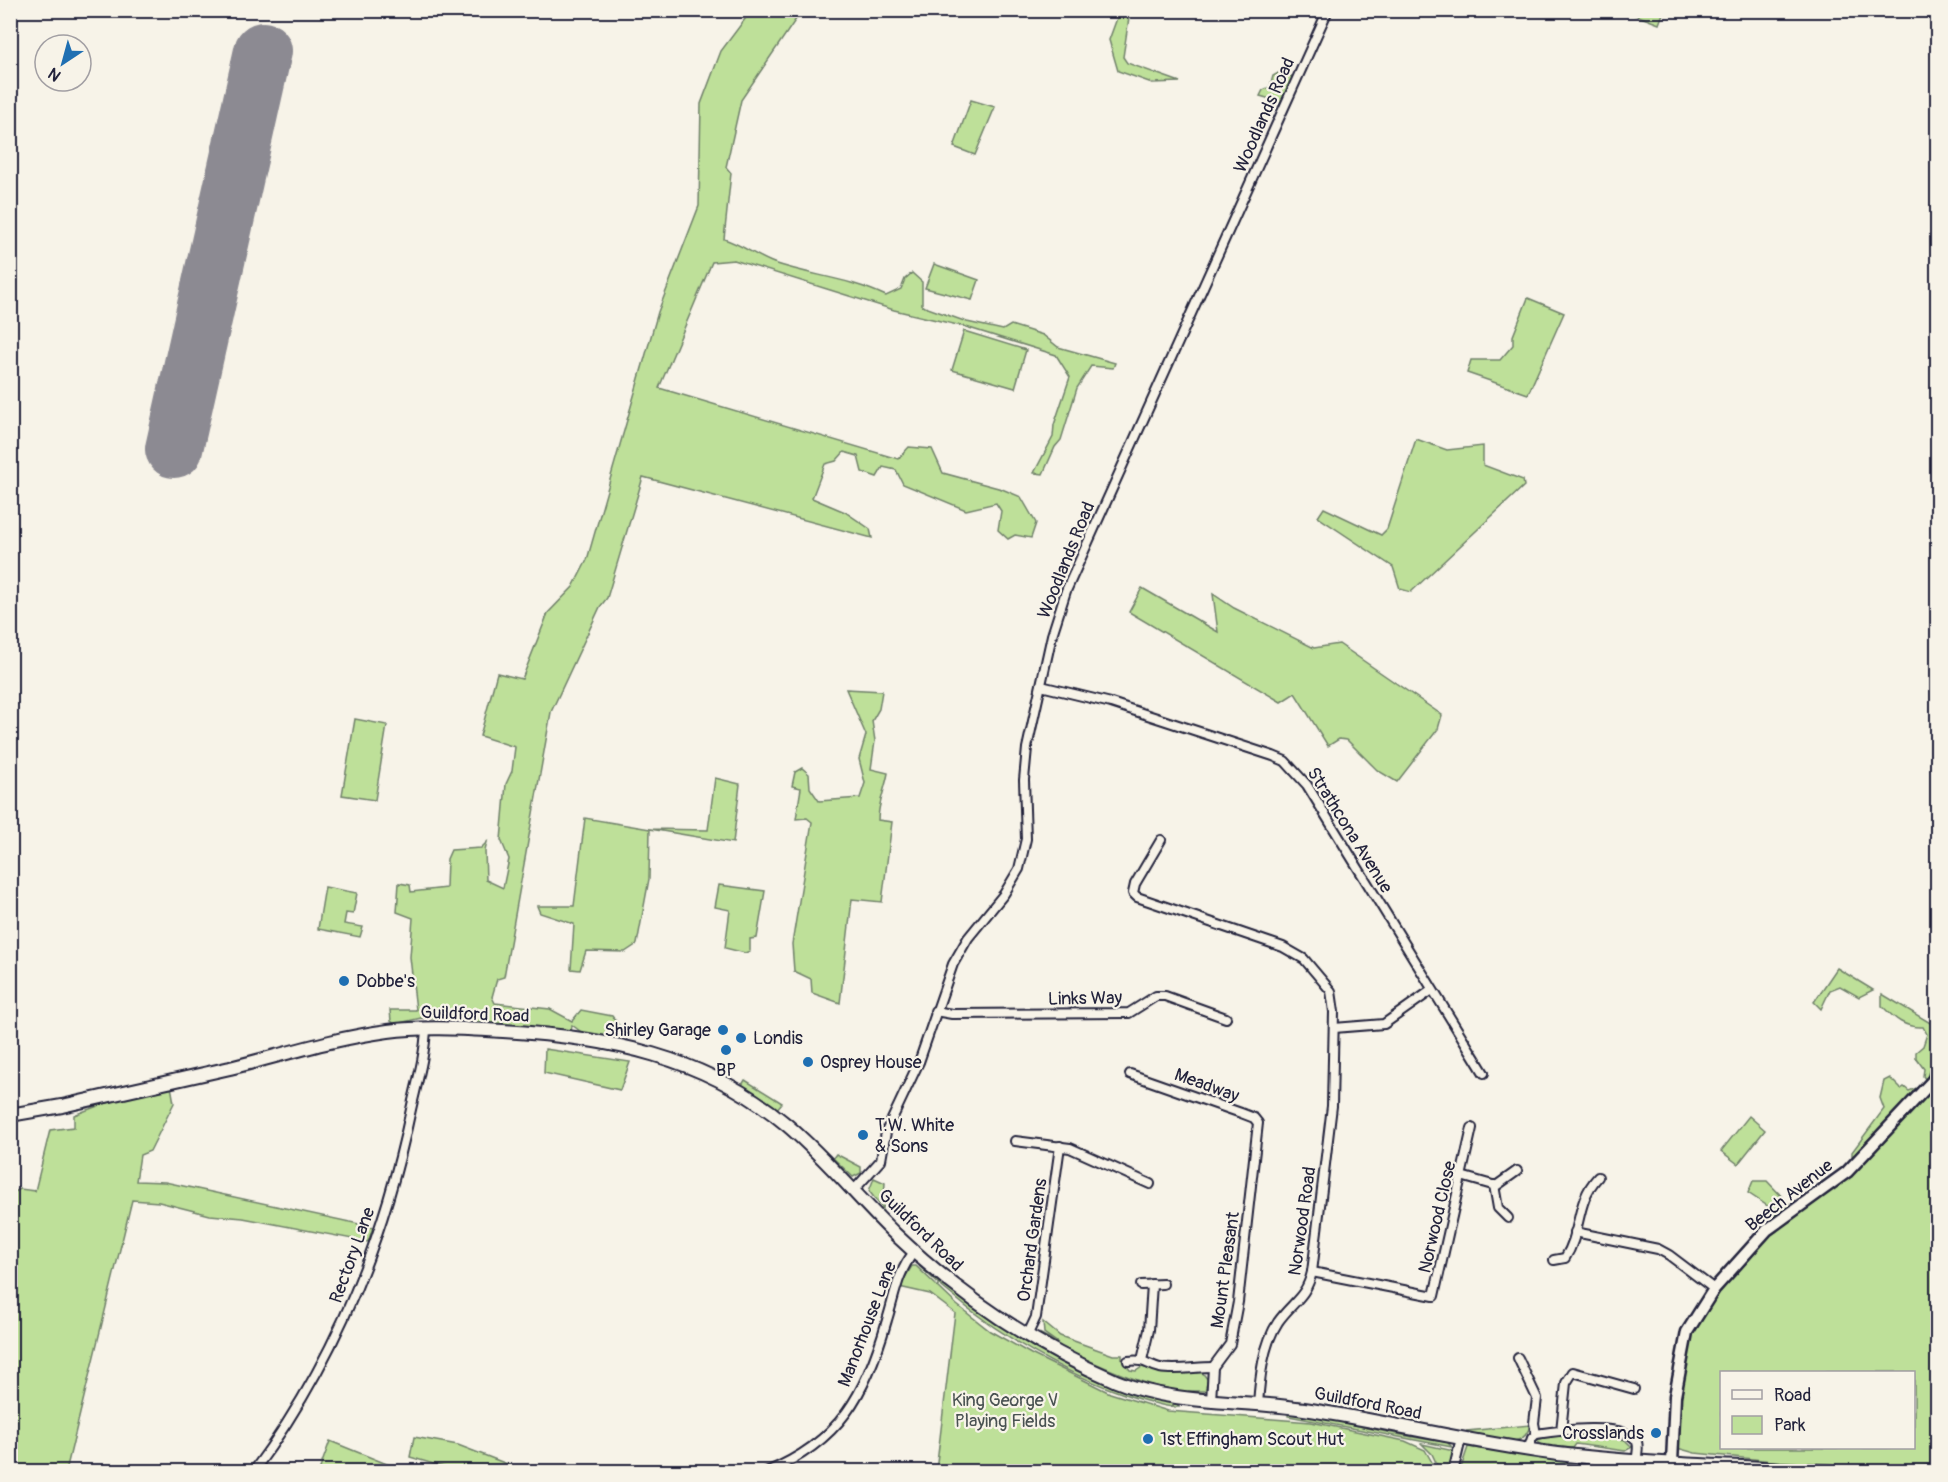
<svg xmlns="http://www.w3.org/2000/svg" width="1948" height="1482" font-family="Pangolin,sans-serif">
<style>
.green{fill:#bee099;stroke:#70816a;stroke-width:1.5;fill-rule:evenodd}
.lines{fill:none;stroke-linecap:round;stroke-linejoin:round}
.runway{stroke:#8c8a92;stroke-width:58}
.street-casing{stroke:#22223b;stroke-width:12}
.secondary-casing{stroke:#22223b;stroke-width:15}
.primary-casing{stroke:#22223b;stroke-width:16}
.street{stroke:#f7f3e8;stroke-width:8}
.secondary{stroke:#f7f3e8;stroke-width:10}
.primary{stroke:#f7f3e8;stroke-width:12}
.poi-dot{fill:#1f6fb2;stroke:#f7f3e8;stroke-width:2}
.labels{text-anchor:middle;stroke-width:4.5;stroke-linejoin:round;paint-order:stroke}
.street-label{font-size:18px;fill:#22223b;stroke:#f7f3e8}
.poi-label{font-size:18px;fill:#22223b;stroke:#f7f3e8;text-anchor:start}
.park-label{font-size:18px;fill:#495252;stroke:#f7f3e8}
</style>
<rect width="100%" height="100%" fill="#f7f3e8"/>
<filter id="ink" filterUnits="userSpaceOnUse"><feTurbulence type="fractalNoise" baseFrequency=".0167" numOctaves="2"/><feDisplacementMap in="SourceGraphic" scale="12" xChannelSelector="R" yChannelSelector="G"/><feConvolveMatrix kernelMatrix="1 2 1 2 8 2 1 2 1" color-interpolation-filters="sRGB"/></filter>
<g filter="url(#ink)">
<!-- green -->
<g class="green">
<path d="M1120 10 1130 11 1123 57 1127 63 1180 82 1152 83 1118 71 1109 40Z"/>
<path d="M751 11H811L796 19 741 100 726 167 731 173 724 239C743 245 757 257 774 263 812 276 849 278 886 296L901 289 905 279 912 273 922 282V306L967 322 1003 330 1011 325 1043 335 1058 347 1115 363 1113 368 1091 366 1077 388 1061 440 1055 447 1043 474 1034 473 1053 437 1054 425 1070 377 1056 355 966 327 894 310 734 260 712 262 659 388 898 459 909 447 932 449 943 473 1002 489 1021 497 1036 523 1031 538 1015 535 1008 539 998 530 1001 511 996 503 966 510 903 484 896 470 883 467 877 477 862 472 858 456 844 452 836 461 825 464 812 498 845 512 870 529 872 538 643 477 607 598 600 607 551 712 504 977 497 979 492 997 495 1003 550 1009 572 1021 581 1010 612 1016 620 1027 619 1035 615 1039 584 1034 572 1025 571 1032 470 1021 456 1009 441 1019 421 1018 395 1024 391 1021 390 1010H416L410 957 413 918 397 912 399 883 410 885 411 892 446 888 447 859 451 850 481 848 487 842 485 851 486 880 503 888 509 859 501 840 506 784 512 771 515 747 480 736 497 673 522 679 548 613 573 587 587 560 658 312 699 206 701 104 721 51Z"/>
<path d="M1625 11H1664L1659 24Z"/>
<path d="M1280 72 1293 77 1281 102 1260 96 1263 90 1270 87 1273 76Z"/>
<path d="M971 100 995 107 975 155 954 147Z"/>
<path d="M934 264 979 280 972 300 925 288Z"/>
<path d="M1528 298 1564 313 1528 394 1467 373 1471 360H1500L1513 345V336Z"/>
<path d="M964 331 1026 350 1015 388 952 370Z"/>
<path d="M1416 439 1447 450 1483 446V465L1523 480 1524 486 1411 592 1400 589 1393 567 1318 517 1324 508 1381 535 1387 529Z"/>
<path d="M1142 588 1218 632 1213 594 1234 608 1314 648 1339 644 1442 715 1438 729 1397 782 1377 770 1347 740 1339 739 1328 746 1295 693 1281 702 1129 612Z"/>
<path d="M846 689 882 691 879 709 872 721 875 741 871 769 888 773C885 790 878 803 878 820L892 822 882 902 852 899 840 1003 812 993 811 979 794 971 792 944 812 822 807 818 796 819 801 788 792 786 795 772 802 768 809 774 810 788 819 801 860 798 865 783 859 759 866 735Z"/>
<path d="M355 719 387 725 375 800 342 795Z"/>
<path d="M715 778 740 784 733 843 650 829 649 879 637 944 625 952 586 951 580 970 571 969 574 924 540 913 537 906H574L585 818 650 829 708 830Z"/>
<path d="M719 885 765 891 757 938 750 939V951L745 953 725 948 730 910 715 907Z"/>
<path d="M325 887 357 893 353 914 346 913 344 924 363 927 360 937 318 929Z"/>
<path d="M1837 968 1873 990 1859 997 1840 986 1830 990 1821 1009 1814 1002Z"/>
<path d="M1882 994 1937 1027V1048L1926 1080 1923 1076 1924 1069 1916 1058V1052L1923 1046 1927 1034 1923 1027C1905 1028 1895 1019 1882 1006Z"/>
<path d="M545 1049 630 1062 620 1090 544 1073Z"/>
<path d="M1890 1078 1901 1089 1904 1087 1909 1091 1922 1086 1854 1157 1852 1156V1152L1884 1109 1880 1098 1884 1081Z"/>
<path d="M1937 1079V1463L1903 1470 1792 1463 1695 1453 1677 1448C1677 1415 1679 1379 1687 1347 1696 1310 1745 1251 1777 1231L1779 1223 1813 1201ZM1722 1372H1914V1448H1722Z"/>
<path d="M745 1080 782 1103 776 1110 743 1088 742 1085Z"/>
<path d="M171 1086 174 1103 150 1151 140 1155 136 1181 165 1182 373 1227 368 1242 243 1218 210 1215 159 1202 132 1200 66 1471 11 1472V1194L20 1189 35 1191 50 1130 74 1127V1115L103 1104Z"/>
<path d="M1749 1116 1765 1130 1738 1164 1721 1151Z"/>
<path d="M836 1154 861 1167V1173L853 1177 833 1158Z"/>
<path d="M874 1178 885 1183 883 1209 869 1191Z"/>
<path d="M1753 1181H1767L1790 1205 1773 1217 1769 1207 1748 1193Z"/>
<path d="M912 1266H916L957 1305 990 1331 1031 1354 1110 1393 1168 1411 1311 1422 1405 1441 1425 1450 1437 1471H936L955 1313 930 1294 899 1287Z"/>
<path d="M919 1266 1013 1333 1176 1402 1179 1407C1167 1408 1151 1402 1139 1399 1059 1374 979 1324 919 1266Z"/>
<path d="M1043 1322 1060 1336 1113 1355H1122V1360L1130 1370 1136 1371 1142 1367 1163 1373 1201 1371 1208 1380 1205 1391H1188L1201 1393 1196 1396C1139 1385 1096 1364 1044 1340L1041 1334 1058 1343 1044 1333Z"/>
<path d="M1289 1411C1342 1421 1394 1436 1447 1442L1452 1447 1288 1416Z"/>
<path d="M1530 1425C1524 1453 1490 1438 1469 1435L1467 1431Z"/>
<path d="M1594 1433 1625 1440 1632 1447 1625 1451 1576 1444 1573 1448 1544 1446 1537 1441 1547 1435Z"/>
<path d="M414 1437 458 1445 525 1471H457L410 1457Z"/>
<path d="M330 1441 404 1471H319Z"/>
<path d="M1422 1444 1454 1451 1449 1471H1440L1432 1454Z"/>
<path d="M1468 1447 1617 1469 1616 1472 1460 1471Z"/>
</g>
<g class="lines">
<!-- runway -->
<path class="runway" d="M174 449 263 51"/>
<!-- street casing -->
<g class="street-casing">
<g id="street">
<path d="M1041 686 1111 703 1273 756 1285 761 1307 785 1484 1073"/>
<path d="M1161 840 1135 884 1133 893 1137 897 1283 947 1304 959 1331 991 1334 1012 1332 1106 1312 1272C1306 1298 1292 1302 1278 1322 1263 1345 1260 1377 1258 1404"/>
<path d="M935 1011 952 1014 1129 1013 1156 996H1165L1226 1018"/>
<path d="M1334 1028 1384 1024 1432 990"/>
<path d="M1130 1074 1241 1113 1254 1118 1258 1123 1238 1302 1230 1344 1213 1367 1211 1401"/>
<path d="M1933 1078 1938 1062"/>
<path d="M1015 1141 1070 1148 1150 1184"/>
<path d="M1461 1176 1496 1186 1517 1171"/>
<path d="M1494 1185 1498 1208 1508 1218"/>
<path d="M854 1190 881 1160 886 1132 919 1062 953 964 968 938 1004 894 1019 869 1026 839 1024 780 1027 748 1052 635 1066 591 1328 10"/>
<path d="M1575 1232 1658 1249 1669 1255 1714 1289"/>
<path d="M1554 1260 1565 1258C1582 1232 1575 1202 1598 1177"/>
<path d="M1312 1272 1434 1296 1472 1128"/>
<path d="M1141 1285 1163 1284"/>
<path d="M1027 1336 1036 1317 1060 1146"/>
<path d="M1518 1358 1537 1398 1534 1423 1536 1434"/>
<path d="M1142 1360 1149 1330 1152 1284"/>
<path d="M1128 1361C1146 1359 1145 1364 1160 1368 1176 1371 1196 1367 1213 1367"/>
<path d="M1561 1431 1566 1383 1573 1372 1634 1389"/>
<path d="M1528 1450 1532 1438 1536 1434C1555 1431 1628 1421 1637 1442 1639 1447 1637 1456 1636 1461"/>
<path d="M253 1472C332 1366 383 1242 410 1114 416 1086 425 1057 426 1028"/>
<path d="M766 1472C840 1442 866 1394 887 1320 895 1295 897 1273 914 1252"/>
<path d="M1453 1472 1461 1439"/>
</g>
</g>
<!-- secondary casing -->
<g class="secondary-casing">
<path id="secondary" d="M1672 1463 1675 1396 1687 1332 1714 1289 1767 1230 1847 1172 1938 1075"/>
</g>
<!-- primary casing -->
<g class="primary-casing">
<path id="primary" d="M10 1115 62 1106C118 1093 174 1081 230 1068 282 1055 335 1038 388 1031 426 1026 465 1029 503 1031 606 1037 706 1056 787 1125 826 1158 858 1198 895 1234 960 1296 1033 1345 1116 1381 1176 1406 1241 1399 1304 1409 1389 1422 1472 1443 1558 1454 1649 1465 1742 1466 1834 1472"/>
</g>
<!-- street -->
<use href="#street" class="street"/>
<!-- secondary -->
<use href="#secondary" class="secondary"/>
<!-- primary -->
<use href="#primary" class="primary"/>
</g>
</g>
<!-- markers -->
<g class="poi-dot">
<circle cx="344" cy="981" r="6"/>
<circle cx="723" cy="1030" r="6"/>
<circle cx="741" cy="1038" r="6"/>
<circle cx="726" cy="1050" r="6"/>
<circle cx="808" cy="1062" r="6"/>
<circle cx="863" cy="1135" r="6"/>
<circle cx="1656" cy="1433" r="6"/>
<circle cx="1148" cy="1439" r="6"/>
</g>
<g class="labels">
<!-- street labels -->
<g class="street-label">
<text transform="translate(1264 115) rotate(-66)" y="6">Woodlands Road</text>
<text transform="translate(1066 560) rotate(-68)" y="6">Woodlands Road</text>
<text transform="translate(1350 830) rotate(58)" y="6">Strathcona Avenue</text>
<text transform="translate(1085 998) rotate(-1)" y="6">Links Way</text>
<text transform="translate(475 1014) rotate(2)" y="6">Guildford Road</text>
<text transform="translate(1207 1085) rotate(20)" y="6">Meadway</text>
<text transform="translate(1789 1195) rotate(-38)" y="6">Beech Avenue</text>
<text transform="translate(1437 1217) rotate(-77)" y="6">Norwood Close</text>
<text transform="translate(1302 1221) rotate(-82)" y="6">Norwood Road</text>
<text transform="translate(921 1230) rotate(44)" y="6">Guildford Road</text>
<text transform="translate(1032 1240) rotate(-82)" y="6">Orchard Gardens</text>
<text transform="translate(352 1255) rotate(-70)" y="6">Rectory Lane</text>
<text transform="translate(1225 1270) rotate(-82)" y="6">Mount Pleasant</text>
<text transform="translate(867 1324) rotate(-69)" y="6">Manorhouse Lane</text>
<text transform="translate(1368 1403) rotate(11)" y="6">Guildford Road</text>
</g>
<!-- poi labels -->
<g class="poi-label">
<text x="356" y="987">Dobbe's</text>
<text x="711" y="1036" text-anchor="end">Shirley Garage</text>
<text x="753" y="1044">Londis</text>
<text x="820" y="1068">Osprey House</text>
<text x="726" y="1076" text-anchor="middle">BP</text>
<text x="875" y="1131">T.W. White<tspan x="875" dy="21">&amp; Sons</tspan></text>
<text x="1644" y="1439" text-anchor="end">Crosslands</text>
<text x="1160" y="1445">1st Effingham Scout Hut</text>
</g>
<!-- park labels -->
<g class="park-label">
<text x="1005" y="1406">King George V<tspan x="1005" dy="21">Playing Fields</tspan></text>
</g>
</g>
<!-- margin -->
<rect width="1948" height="1482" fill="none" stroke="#f7f3e8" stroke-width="36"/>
<rect x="18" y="18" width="1912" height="1446" fill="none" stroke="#22223b" stroke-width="2" filter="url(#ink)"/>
<!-- legend -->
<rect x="1720" y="1371" width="195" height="78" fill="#f7f3e8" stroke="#a29fa3" stroke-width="1.5"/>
<rect x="1732" y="1390" width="30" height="9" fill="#f7f3e8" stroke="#a29fa3" stroke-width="1.5"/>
<text x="1774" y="1401" font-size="18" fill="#22223b">Road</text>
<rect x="1732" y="1416" width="30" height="18" fill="#bee099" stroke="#a29fa3" stroke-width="1.5"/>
<text x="1774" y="1431" font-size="18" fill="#22223b">Park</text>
<!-- north arrow -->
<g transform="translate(63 63) rotate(216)"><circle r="28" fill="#f7f3e8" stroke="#a29fa3" stroke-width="1.5"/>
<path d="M0-4.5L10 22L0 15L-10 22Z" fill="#1f6fb2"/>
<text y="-9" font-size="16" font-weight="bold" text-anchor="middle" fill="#22223b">N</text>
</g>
</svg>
